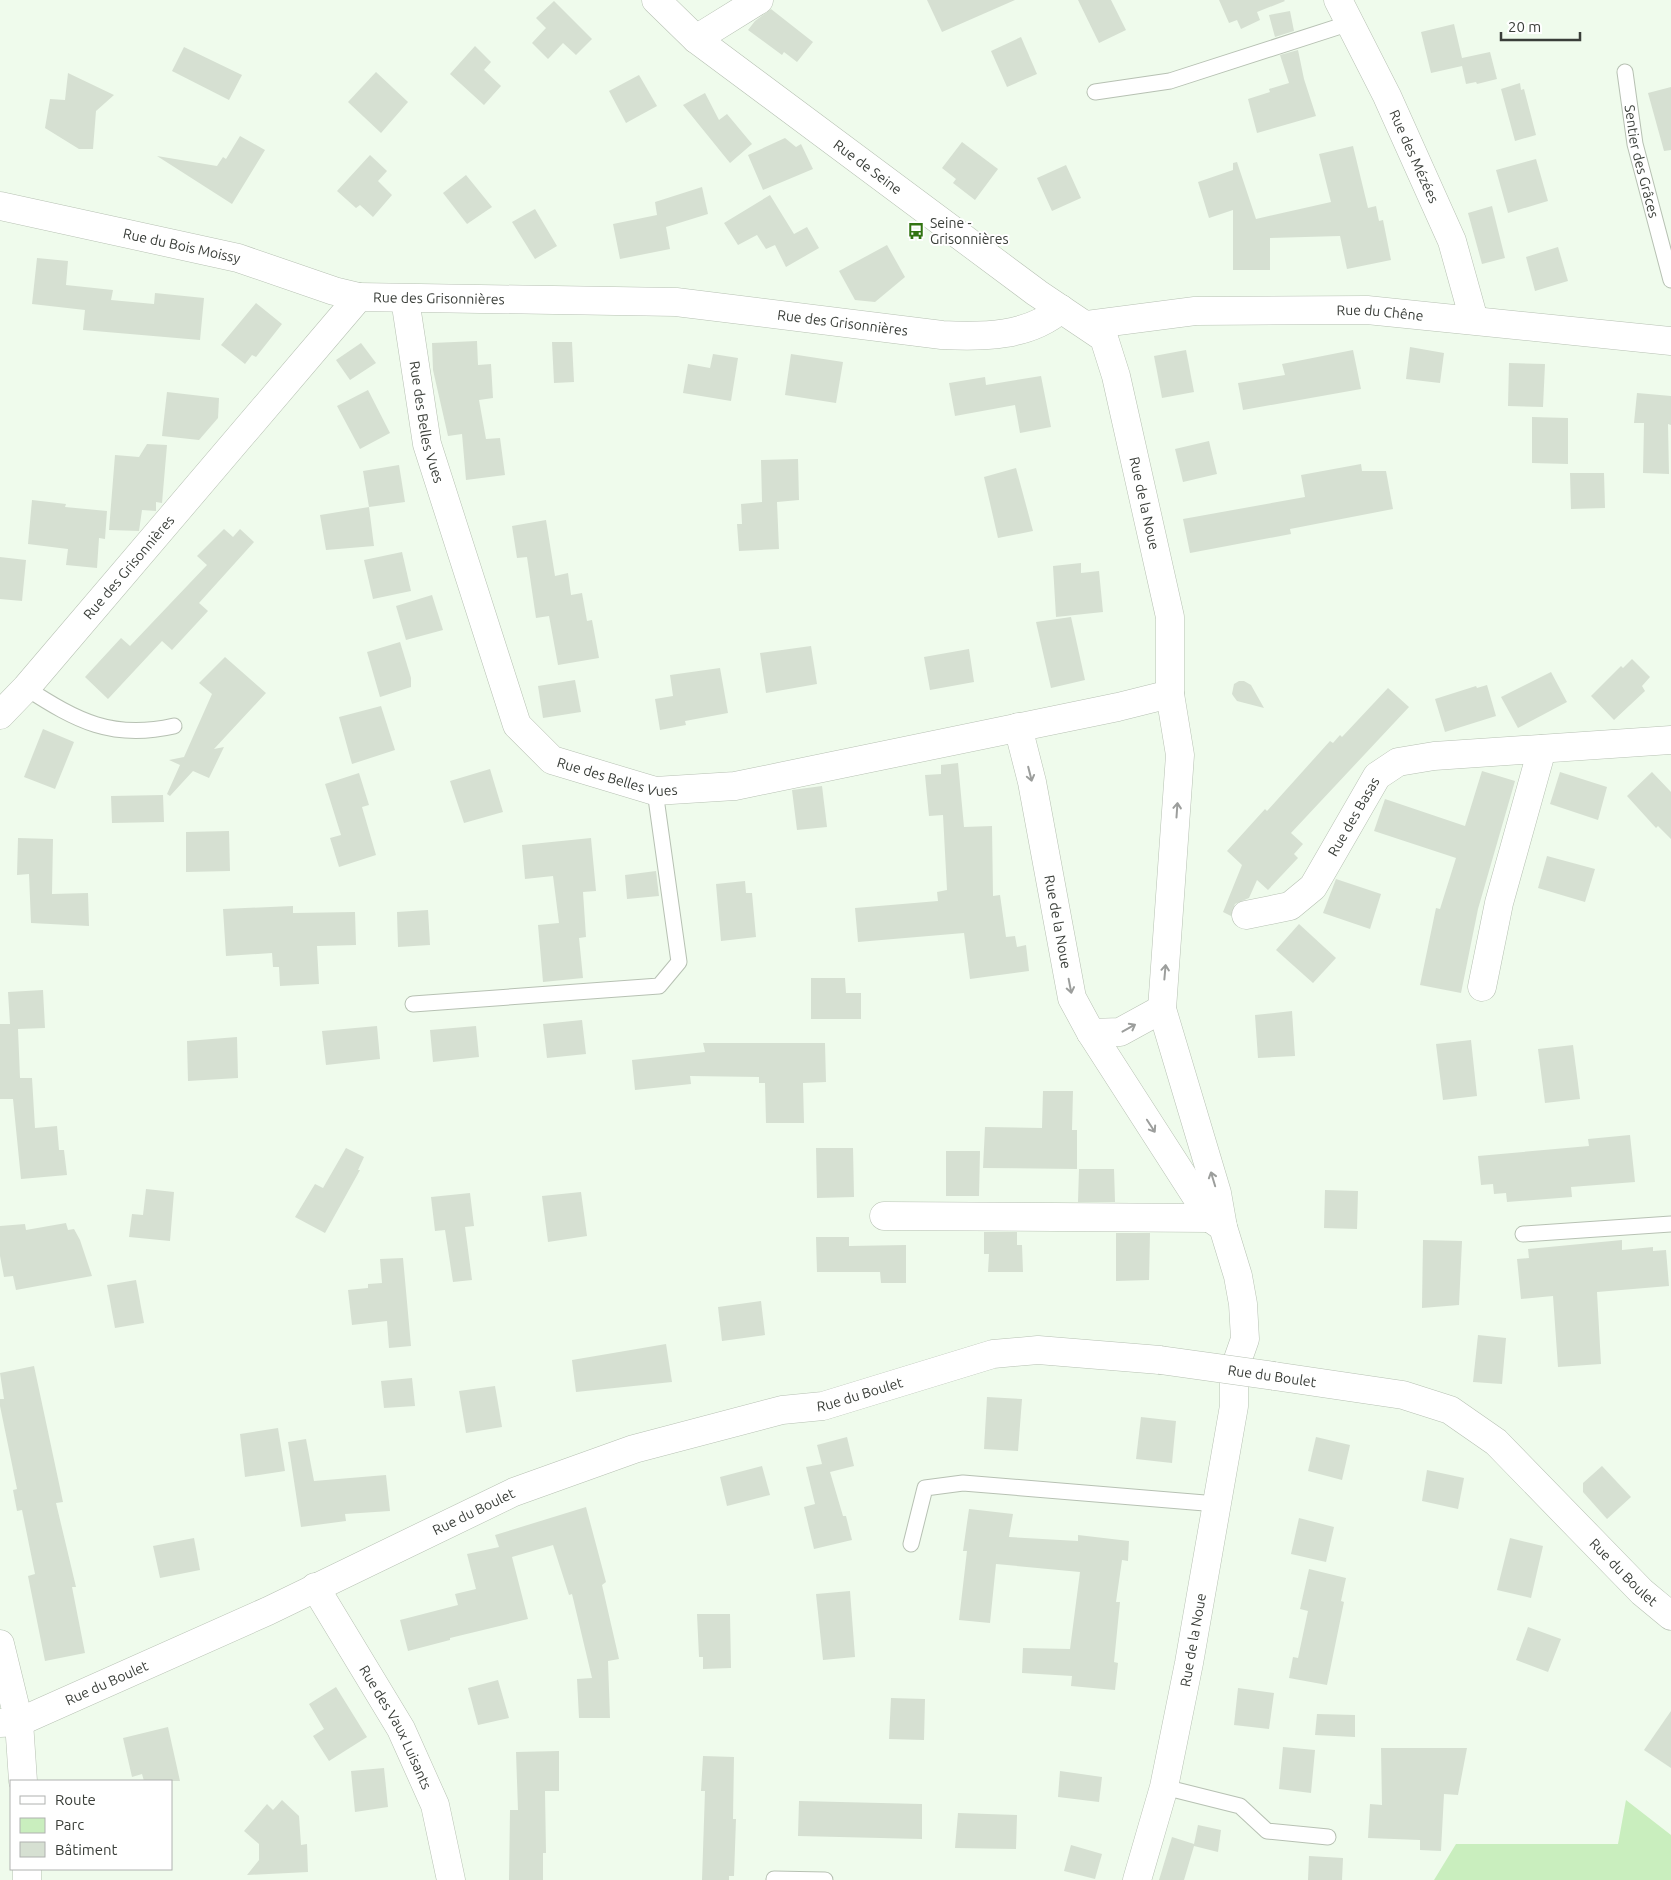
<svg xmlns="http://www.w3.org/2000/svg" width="1671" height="1880" font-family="Ubuntu,sans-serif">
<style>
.green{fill:#c9eebe}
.building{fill:#d6e0d2}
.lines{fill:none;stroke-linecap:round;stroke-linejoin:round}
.lane-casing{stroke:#b7c1b3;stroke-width:17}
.street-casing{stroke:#b7c1b3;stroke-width:29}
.lane{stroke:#fff;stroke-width:15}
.street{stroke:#fff;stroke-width:28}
.street-bridge-casing{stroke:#b7c1b3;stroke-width:29;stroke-linecap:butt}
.street-bridge{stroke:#fff;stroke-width:28}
.oneway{stroke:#9c9e9c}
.labels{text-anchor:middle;stroke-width:4;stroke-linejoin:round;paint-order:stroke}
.street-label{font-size:14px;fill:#3a3e39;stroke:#fff}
.poi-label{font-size:14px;fill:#3a3e39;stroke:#fff;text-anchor:start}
</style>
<rect width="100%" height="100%" fill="#effbec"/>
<!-- green -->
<path class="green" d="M1626 1800 1671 1835V1880H1434L1456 1844H1618Z"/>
<!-- building -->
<g class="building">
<path d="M927 0H1015L942 32Z"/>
<path d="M1078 0H1111L1126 30 1099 43Z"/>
<path d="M1219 0H1284L1285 1 1257 12 1260 20 1241 29 1237 20 1229 23Z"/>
<path d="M554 1 592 39 576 55 563 43 548 59 532 43 546 28 536 18Z"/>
<path d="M771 9 813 42 797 62 784 52 782 55 748 30 755 21Z"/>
<path d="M1290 11 1294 31 1275 37 1269 15Z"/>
<path d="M1454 24 1462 58 1490 52 1497 79 1477 84 1476 82 1466 84 1462 66 1431 73 1421 32Z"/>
<path d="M1021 37 1037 74 1007 87 991 51Z"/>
<path d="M475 46 491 62 484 70 501 86 484 105 450 74Z"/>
<path d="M184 47 242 75 229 100 172 71Z"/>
<path d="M1298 50 1304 79 1316 116 1257 133 1248 99 1270 92 1269 89 1289 83 1280 55Z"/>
<path d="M376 72 408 102 381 133 348 102Z"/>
<path d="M68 73 114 95 96 111 93 149H79L45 128 50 99 65 100Z"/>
<path d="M639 75 657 106 626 123 609 91Z"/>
<path d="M1520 83 1521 90 1524 89 1536 135 1515 141 1501 89Z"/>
<path d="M1671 87V150L1664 151 1648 93Z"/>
<path d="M705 93 719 120 727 114 752 144 730 163 683 105Z"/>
<path d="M240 136 265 150 232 204 157 156 217 166 223 157 226 159Z"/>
<path d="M785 138 796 147 801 144 813 169 763 190 748 155Z"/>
<path d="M962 142 998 169 975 200 953 183 956 179 942 168Z"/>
<path d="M1353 146 1368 208 1376 206 1379 221 1383 220 1391 260 1347 269 1340 236 1270 238V270H1233V210L1209 218 1198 182 1233 170V163L1237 162 1256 219 1331 202 1319 154Z"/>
<path d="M370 155 387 171 378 181 392 195 373 217 360 205 356 208 337 191Z"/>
<path d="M1536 159 1548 201 1508 213 1496 170Z"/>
<path d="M1066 165 1081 198 1052 211 1037 178Z"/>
<path d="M466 175 492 207 467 224 443 193Z"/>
<path d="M702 187 708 214 666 227 670 249 620 259 613 224 657 215 655 202Z"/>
<path d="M770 195 794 234 807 227 819 248 786 267 775 245 766 249 757 235 738 245 724 223Z"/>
<path d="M1492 206 1505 258 1482 264 1468 213Z"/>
<path d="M535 209 557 246 535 259 512 222Z"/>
<path d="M887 245 905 277 875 302 855 300 839 271Z"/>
<path d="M1558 247 1568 281 1535 291 1526 257Z"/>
<path d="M37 258 68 261 66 285 113 290 111 300 154 304 155 293 204 298 200 340 83 330 85 310 32 304Z"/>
<path d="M256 303 282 324 256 357 252 355 245 364 221 345Z"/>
<path d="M477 341 478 365 491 364 493 398 479 400 486 439 500 438 505 475 466 480 462 434 448 436 433 370 432 343Z"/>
<path d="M552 342H572L574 382 554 383Z"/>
<path d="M361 343 376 363 350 380 336 360Z"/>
<path d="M1410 347 1444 353 1440 383 1406 379Z"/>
<path d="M1186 350 1194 392 1162 398 1154 356Z"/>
<path d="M1353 350 1361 389 1243 410 1238 383 1285 375 1282 364Z"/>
<path d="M713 354 738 358 731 401 683 393 688 364 710 368Z"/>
<path d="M791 354 843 362 836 403 785 395Z"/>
<path d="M1509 363 1545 364 1543 407 1508 406Z"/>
<path d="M1041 376 1051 427 1020 433 1015 405 955 416 949 383 985 377 986 385Z"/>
<path d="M368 390 390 433 360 449 337 406Z"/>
<path d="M167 392 219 398 218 418 199 440 162 436Z"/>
<path d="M1637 393 1671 396V425L1668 424 1669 474 1643 473 1644 423H1634Z"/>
<path d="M1532 417 1568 418V464L1532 463Z"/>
<path d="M1209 441 1217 474 1183 482 1175 449Z"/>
<path d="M147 444 167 445 162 503 156 502V511L142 510 139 531 109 530 115 455 139 457Z"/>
<path d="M798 459 799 500 777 502 779 549 739 551 737 524H742L741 504 762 502 761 460Z"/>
<path d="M1361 464 1362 471H1386L1393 509 1290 529 1291 534 1190 553 1183 519 1305 497 1301 475Z"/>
<path d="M399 465 405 502 369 507 374 546 326 550 320 515 369 507 363 471Z"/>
<path d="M1016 468 1033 531 998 538 984 477Z"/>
<path d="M1570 473H1604L1605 508 1571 509Z"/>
<path d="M32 500 66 504 65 507 107 511 105 539 99 538 97 568 66 565 68 549 28 544Z"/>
<path d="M546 520 555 576 568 573 571 595 582 593 587 621 592 620 599 658 558 665 549 616 536 618 527 557 517 558 512 526Z"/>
<path d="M224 529 233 537 240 529 254 542 199 603 208 611 172 650 162 641 108 699 85 677 121 638 130 646 207 565 197 556Z"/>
<path d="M402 552 411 591 373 599 364 560Z"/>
<path d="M0 557 26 560 22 601 0 599Z"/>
<path d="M1081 563V573L1099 571 1103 612 1056 617 1053 566Z"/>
<path d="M432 595 443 630 406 640 396 606Z"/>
<path d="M1071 617 1085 680 1051 688 1036 622Z"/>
<path d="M400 642 411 678V687L380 697 367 652Z"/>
<path d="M811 646 817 684 766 693 760 653Z"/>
<path d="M969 649 974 682 930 690 924 657Z"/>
<path d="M225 657 266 693 214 749 224 747 209 778 193 771 170 796 167 794 180 765 169 760 184 757 212 694 199 683Z"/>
<path d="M1632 659 1650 677 1642 686 1645 691 1614 720 1591 696 1621 666 1623 668Z"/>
<path d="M720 668 728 713 685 721 686 725 660 730 655 699 673 696 670 675Z"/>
<path d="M1551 672 1567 702 1518 728 1501 697Z"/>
<path d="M575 680 581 712 543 718 538 686Z"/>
<path d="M1239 681H1244L1251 685 1264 708 1237 701 1234 697 1232 694 1234 684Z"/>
<path d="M1487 685 1496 716 1445 732 1435 699 1476 686 1477 688Z"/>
<path d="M1388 688 1409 707 1291 833 1303 844 1294 854 1298 858 1268 890 1257 880 1249 898 1235 904 1231 916 1223 912 1242 865 1227 851 1265 809 1267 811 1330 741 1333 743 1340 735 1342 737Z"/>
<path d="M381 706 395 750 352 764 339 717Z"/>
<path d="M43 729 74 742 55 789 24 777Z"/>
<path d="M958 763 964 827 992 826 993 896 1000 895 1006 937 1015 936 1017 947 1026 945 1029 971 970 979 964 933 858 942 855 908 938 901 937 892 947 890 943 815 929 816 925 775 941 774V765Z"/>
<path d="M490 769 503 812 464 823 450 781Z"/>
<path d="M1482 771 1515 781 1478 909 1461 993 1420 985 1436 908 1440 909 1456 858 1374 831 1385 799 1465 826Z"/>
<path d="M1560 772 1607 787 1598 820 1550 804Z"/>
<path d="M1652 772 1671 792V839L1658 826 1656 828 1627 796Z"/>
<path d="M359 773 369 805 362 807 376 855 339 867 330 838 341 835 325 784Z"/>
<path d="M822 786 827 827 797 830 792 790Z"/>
<path d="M163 795 164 822 112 823 111 796Z"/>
<path d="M229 831 230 871 186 872V832Z"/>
<path d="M18 838 53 839 52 894 88 893 89 926 31 923 29 874 17 875Z"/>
<path d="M591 838 596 891 583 892 586 937 579 938 583 978 543 982 538 925 559 923 553 876 525 879 522 845Z"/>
<path d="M1547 856 1595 869 1585 902 1538 888Z"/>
<path d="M656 871 659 896 627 899 625 875Z"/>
<path d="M1336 879 1381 894 1370 929 1323 913Z"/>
<path d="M745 881 746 893H752L756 937 721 941 716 884Z"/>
<path d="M293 906V913L355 912 356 945 317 946 319 984 280 986 279 967H273L272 953 226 956 223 909Z"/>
<path d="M428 910 430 945 398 947 397 912Z"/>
<path d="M1299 924 1336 958 1313 983 1276 950Z"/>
<path d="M811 978H845L846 993H861V1019H811Z"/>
<path d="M43 990 45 1028 18 1029 20 1078H32L35 1128 57 1126 59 1150H64L67 1175 21 1179 13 1099H0V1024H10L8 992Z"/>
<path d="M1292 1011 1295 1056 1258 1058 1255 1015Z"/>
<path d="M582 1020 586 1054 547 1058 543 1024Z"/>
<path d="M377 1026 380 1059 326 1065 322 1031Z"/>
<path d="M476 1026 479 1057 433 1062 430 1030Z"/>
<path d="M237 1037 238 1078 188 1081 187 1041Z"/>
<path d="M1471 1040 1477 1096 1443 1100 1436 1044Z"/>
<path d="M703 1043H825L826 1082 803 1083 804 1123H766L765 1083H759V1077L690 1076 691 1084 635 1090 632 1060 705 1052Z"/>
<path d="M1573 1045 1580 1099 1545 1103 1538 1049Z"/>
<path d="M1043 1091H1073L1072 1130H1077V1169L983 1168 985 1127 1042 1128Z"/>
<path d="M1630 1135 1635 1182 1571 1187 1572 1197 1507 1202 1506 1193 1494 1194 1493 1184 1481 1185 1478 1156 1589 1146 1588 1139Z"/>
<path d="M346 1148 364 1157 358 1170H360L325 1233 295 1217 315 1184 323 1188Z"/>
<path d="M816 1148H853L854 1197 817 1198Z"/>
<path d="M946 1151H980L979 1196H946Z"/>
<path d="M1079 1169H1114L1115 1202H1078Z"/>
<path d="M146 1189 174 1192 170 1241 129 1237 132 1214 143 1215Z"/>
<path d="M1325 1190 1358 1191 1357 1229 1324 1228Z"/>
<path d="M581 1192 587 1236 548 1242 542 1196Z"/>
<path d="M470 1193 474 1226 465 1227 472 1280 453 1282 445 1230 435 1231 431 1197Z"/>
<path d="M66 1223 68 1230 74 1229 80 1240 92 1276 16 1290 13 1276 4 1277 0 1256V1226L25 1224 26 1230Z"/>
<path d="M984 1232H1017V1245H1022L1023 1272H988L989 1254H984Z"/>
<path d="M1116 1233H1150L1149 1280 1116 1281Z"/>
<path d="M816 1237H849V1246L906 1245V1283H881L880 1272H817Z"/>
<path d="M1423 1240 1462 1241 1459 1305 1422 1308Z"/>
<path d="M1622 1240V1250L1653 1247V1251L1666 1250 1669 1286 1597 1292 1601 1364 1558 1367 1553 1296 1521 1299 1517 1259 1529 1258 1528 1249Z"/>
<path d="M403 1258 411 1346 389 1348 387 1321 352 1325 348 1290 368 1288V1284L382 1283 380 1259Z"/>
<path d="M136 1280 144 1323 115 1328 107 1285Z"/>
<path d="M761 1301 765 1335 722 1341 718 1307Z"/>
<path d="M1478 1335 1506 1338 1502 1384 1473 1382Z"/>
<path d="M666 1344 672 1382 576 1392 572 1360Z"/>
<path d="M34 1366 63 1502 56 1503 76 1587H72L85 1653 45 1661 28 1576 35 1574 22 1510 17 1511 13 1490 17 1489 0 1406V1399H4L0 1373Z"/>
<path d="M412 1378 415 1406 384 1408 381 1381Z"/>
<path d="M495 1386 502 1427 466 1433 459 1391Z"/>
<path d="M987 1397 1022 1399 1018 1451 984 1449Z"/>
<path d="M1141 1417 1176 1421 1172 1463 1136 1459Z"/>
<path d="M278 1428 285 1471 245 1477 240 1434Z"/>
<path d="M847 1437 854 1466 830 1472 843 1516H846L852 1540 814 1549 804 1507 815 1504 806 1467 822 1464 817 1445Z"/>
<path d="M1316 1437 1350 1445 1342 1480 1308 1471Z"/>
<path d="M306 1439 314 1481 386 1475 390 1511 345 1514 346 1521 301 1527 288 1442Z"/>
<path d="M762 1466 770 1495 727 1506 720 1477Z"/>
<path d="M1602 1466 1631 1497 1607 1519 1583 1492V1483Z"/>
<path d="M1427 1470 1464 1478 1458 1509 1422 1501Z"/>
<path d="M586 1507 606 1582 602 1585 619 1659 608 1661 610 1718H579L577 1679 592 1678 572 1594 569 1595 553 1545 512 1557 528 1619 450 1638V1640L408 1651 400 1620 458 1605 455 1594 476 1589 467 1554 499 1547 495 1535Z"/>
<path d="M969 1509 1013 1514 1009 1537 1078 1541V1535L1129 1541 1128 1561 1122 1560 1116 1602H1120L1114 1662 1118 1663 1115 1690 1071 1686 1072 1676 1022 1673 1023 1648 1070 1649 1080 1572 996 1564 990 1623 959 1620 967 1551H963Z"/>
<path d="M1299 1518 1334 1527 1326 1562 1291 1554Z"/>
<path d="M194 1538 200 1570 160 1578 153 1546Z"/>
<path d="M1510 1538 1543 1546 1531 1598 1497 1590Z"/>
<path d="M1309 1569 1346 1578 1341 1601 1344 1602 1327 1685 1289 1678 1293 1657 1298 1658 1308 1611 1300 1609Z"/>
<path d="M850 1591 855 1657 823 1660 816 1594Z"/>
<path d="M697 1614H730L731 1668 703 1669V1657H699Z"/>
<path d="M1528 1627 1561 1639 1548 1672 1516 1660Z"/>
<path d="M498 1680 509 1718 478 1725 468 1688Z"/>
<path d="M336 1687 367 1737 329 1761 313 1736 324 1729 309 1704Z"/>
<path d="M1238 1688 1274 1693 1269 1729 1234 1725Z"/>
<path d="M891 1698 925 1699 924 1740 889 1739Z"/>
<path d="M1671 1711V1768L1644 1750Z"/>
<path d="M1317 1714 1355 1715V1737L1315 1735Z"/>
<path d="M168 1727 180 1781H144L142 1774 132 1777 123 1738Z"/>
<path d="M1283 1747 1315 1750 1311 1793 1279 1789Z"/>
<path d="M1381 1748H1467L1458 1795 1444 1794 1441 1851 1420 1850V1840L1368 1838 1370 1804 1382 1805Z"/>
<path d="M559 1751V1791H545L546 1853H543V1880H509L510 1810H518L516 1752Z"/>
<path d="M703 1756 734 1757 733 1819H736L734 1876H729V1880H702L705 1791H701Z"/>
<path d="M384 1768 388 1807 355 1812 351 1771Z"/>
<path d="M1060 1771 1102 1777 1099 1802 1058 1797Z"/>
<path d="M282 1800 299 1816 301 1845 307 1844 308 1872 247 1875 259 1860V1844L244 1831 267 1804 273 1810Z"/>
<path d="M799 1801 922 1804V1839L798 1836Z"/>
<path d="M958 1813 1017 1815 1016 1849 955 1848Z"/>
<path d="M1198 1825 1221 1830 1218 1852 1194 1846 1184 1880H1159L1172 1837 1194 1844Z"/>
<path d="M1071 1845 1102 1854 1095 1879 1064 1871Z"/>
<path d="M1309 1856 1343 1858 1342 1880H1308Z"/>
</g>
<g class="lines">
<!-- lane casing -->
<g class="lane-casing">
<g id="lane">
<path id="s1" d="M1625 72 1635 144 1671 280"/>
<path d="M1095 92 1170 81 1350 23"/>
<path d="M26 688C77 721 112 740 174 726"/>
<path d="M413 1004 659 986 679 962 655 791"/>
<path d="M1523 1234 1671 1224"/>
<path d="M911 1544 925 1488 963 1483 1217 1504"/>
<path d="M1164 1787 1240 1806 1267 1831 1328 1837"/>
<path d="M774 1879 825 1880"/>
</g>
</g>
<!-- street casing -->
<g class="street-casing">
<g id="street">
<path id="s2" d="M656 0 696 39 1037 293 1104 338 1116 376 1170 617V694L1180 755 1162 1009 1217 1193 1223 1227 1238 1276 1243 1304 1245 1339 1238 1359 1234 1384V1406L1189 1663 1164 1787 1137 1880"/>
<path id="s3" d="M1338 0 1387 96 1452 241 1474 320"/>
<path d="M696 39 759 0"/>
<path id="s4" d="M0 206 238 258 334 291 359 297"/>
<path id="s5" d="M405 299 427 444 517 725 552 760 655 791 735 786 1118 707 1170 694"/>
<path id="s6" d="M1087 325 1195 311 1367 310 1671 341"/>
<path id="s7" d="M0 715 26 688 359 297 676 302 942 335C983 337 1028 337 1061 309"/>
<path id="s8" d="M1018 727 1032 782 1072 998 1091 1033 1210 1218 1223 1227"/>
<path id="s9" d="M1246 915 1290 906 1313 887 1377 776 1398 762 1434 756 1671 740"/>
<path d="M1482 987 1499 903 1542 749"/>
<path d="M1091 1033 1120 1032 1162 1009"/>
<path d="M884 1216 1210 1218"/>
<path id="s10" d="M1274 1376 1403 1395 1450 1410 1496 1442 1642 1592 1671 1616"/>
<path id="s11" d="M315 1587 401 1729 435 1805 451 1880"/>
<path d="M0 1644 19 1722 23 1781"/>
<path id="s12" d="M0 1723 19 1722 268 1611 514 1492 634 1449 782 1410 823 1406 993 1354 1038 1350 1160 1360"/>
<path d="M27 1869V1880"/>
</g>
</g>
<!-- lane -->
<use href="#lane" class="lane"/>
<!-- street -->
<use href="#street" class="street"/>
<!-- street-bridge casing -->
<g class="street-bridge-casing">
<path id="street-bridge" d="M1160 1360 1274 1376"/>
</g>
<!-- street-bridge -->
<use href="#street-bridge" class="street-bridge"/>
</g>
<!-- one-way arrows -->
<defs><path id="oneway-shaft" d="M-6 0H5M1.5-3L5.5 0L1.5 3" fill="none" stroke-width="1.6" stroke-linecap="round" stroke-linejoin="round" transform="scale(1.25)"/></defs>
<g class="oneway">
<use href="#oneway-shaft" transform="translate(1030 774) rotate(76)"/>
<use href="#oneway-shaft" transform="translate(1177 810) rotate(-86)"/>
<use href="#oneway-shaft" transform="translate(1165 972) rotate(-85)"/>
<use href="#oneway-shaft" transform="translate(1070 986) rotate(79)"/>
<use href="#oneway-shaft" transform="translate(1129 1028) rotate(-29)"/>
<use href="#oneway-shaft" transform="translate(1151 1126) rotate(57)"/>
<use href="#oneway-shaft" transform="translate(1213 1179) rotate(-107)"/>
</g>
<!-- icons -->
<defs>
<g id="bus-bare" transform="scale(1.35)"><path d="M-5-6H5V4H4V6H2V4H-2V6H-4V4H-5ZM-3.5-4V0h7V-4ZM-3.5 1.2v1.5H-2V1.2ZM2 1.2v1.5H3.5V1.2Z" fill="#317411" stroke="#fff" stroke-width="2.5" paint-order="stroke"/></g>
</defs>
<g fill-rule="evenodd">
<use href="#bus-bare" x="916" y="231"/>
</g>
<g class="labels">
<!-- street labels -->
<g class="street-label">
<text dy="5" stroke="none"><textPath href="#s3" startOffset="174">Rue des Mézées</textPath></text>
<text dy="5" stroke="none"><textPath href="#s1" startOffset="91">Sentier des Grâces</textPath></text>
<text dy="5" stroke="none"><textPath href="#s2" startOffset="270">Rue de Seine</textPath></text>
<text dy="5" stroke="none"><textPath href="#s4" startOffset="186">Rue du Bois Moissy</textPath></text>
<text dy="5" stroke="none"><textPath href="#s7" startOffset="631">Rue des Grisonnières</textPath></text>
<text dy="5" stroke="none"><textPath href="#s6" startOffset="294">Rue du Chêne</textPath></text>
<text dy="5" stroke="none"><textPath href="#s7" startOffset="1036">Rue des Grisonnières</textPath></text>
<text dy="5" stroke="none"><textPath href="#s5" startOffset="125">Rue des Belles Vues</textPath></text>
<text dy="5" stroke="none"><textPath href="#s2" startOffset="732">Rue de la Noue</textPath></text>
<text dy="5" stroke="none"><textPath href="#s7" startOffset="196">Rue des Grisonnières</textPath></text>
<text dy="5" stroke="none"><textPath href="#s5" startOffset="559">Rue des Belles Vues</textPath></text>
<text dy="5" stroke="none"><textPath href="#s9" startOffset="156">Rue des Basas</textPath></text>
<text dy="5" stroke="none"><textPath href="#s8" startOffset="199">Rue de la Noue</textPath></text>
<text transform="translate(1272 1376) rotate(8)" y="5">Rue du Boulet</text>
<text dy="5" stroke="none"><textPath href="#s12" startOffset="925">Rue du Boulet</textPath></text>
<text dy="5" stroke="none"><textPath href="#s12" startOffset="520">Rue du Boulet</textPath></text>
<text dy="5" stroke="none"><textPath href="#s10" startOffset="418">Rue du Boulet</textPath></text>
<text transform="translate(1193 1640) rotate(-80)" y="5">Rue de la Noue</text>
<text dy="5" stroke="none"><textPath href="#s12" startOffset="115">Rue du Boulet</textPath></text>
<text dy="5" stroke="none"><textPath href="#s11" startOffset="162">Rue des Vaux Luisants</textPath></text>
</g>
<!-- poi labels -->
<g class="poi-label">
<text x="930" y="228">Seine -<tspan x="930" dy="16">Grisonnières</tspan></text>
</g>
</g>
<!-- legend -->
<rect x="10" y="1780" width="162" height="90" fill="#ffffff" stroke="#b0b2b0"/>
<rect x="20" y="1796" width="25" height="8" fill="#ffffff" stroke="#b0b2b0"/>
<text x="55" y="1805" font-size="15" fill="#3a3e39">Route</text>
<rect x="20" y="1818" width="25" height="15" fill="#c9eebe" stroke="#b0b2b0"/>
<text x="55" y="1830" font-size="15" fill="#3a3e39">Parc</text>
<rect x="20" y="1842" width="25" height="15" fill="#d6e0d2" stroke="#b0b2b0"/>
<text x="55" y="1855" font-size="15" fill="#3a3e39">Bâtiment</text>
<!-- scale -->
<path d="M1501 32v8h79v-8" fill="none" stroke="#3a3e39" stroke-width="2.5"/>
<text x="1508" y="32" font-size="15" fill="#3a3e39" stroke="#ffffff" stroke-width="4" paint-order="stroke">20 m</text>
</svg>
